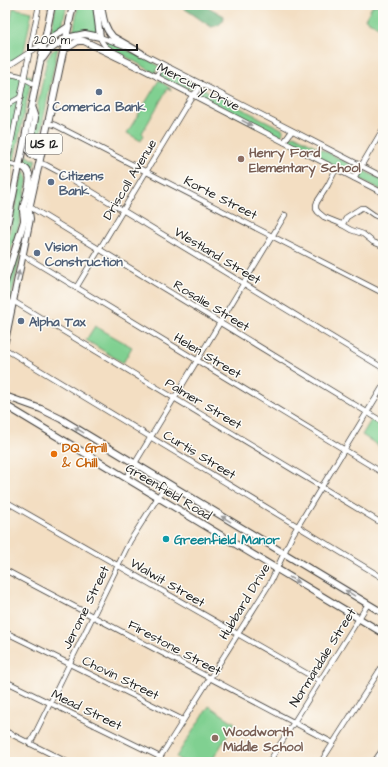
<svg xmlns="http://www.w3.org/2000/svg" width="388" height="767" font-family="'Architects Daughter',sans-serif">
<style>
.green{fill:#80d091;stroke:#4e7656}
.forest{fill:#68b27b;stroke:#42674c}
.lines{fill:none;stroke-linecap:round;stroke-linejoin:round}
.minor-casing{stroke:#3c3935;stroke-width:6}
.major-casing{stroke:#3c3935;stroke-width:8}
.minor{stroke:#fff;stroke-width:4.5}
.major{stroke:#fff;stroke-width:6}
.oneway{fill:#999}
.service-dot{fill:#5c6f8a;stroke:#fdfcf7;stroke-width:1.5}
.education-dot{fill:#8d6e63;stroke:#fdfcf7;stroke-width:1.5}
.food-dot{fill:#e8710a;stroke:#fdfcf7;stroke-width:1.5}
.culture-dot{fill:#0f9aa8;stroke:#fdfcf7;stroke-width:1.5}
.labels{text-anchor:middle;stroke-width:3;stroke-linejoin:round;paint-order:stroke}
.shield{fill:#fdfcf7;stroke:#605f5e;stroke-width:1}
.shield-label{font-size:12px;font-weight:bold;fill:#1c1c1c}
.street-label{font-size:13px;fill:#1c1c1c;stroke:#fdfcf7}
.service-label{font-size:13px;font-weight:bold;fill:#4e5e75;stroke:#fdfcf7;text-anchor:start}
.education-label{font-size:13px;font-weight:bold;fill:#785e54;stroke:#fdfcf7;text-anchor:start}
.food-label{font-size:13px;font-weight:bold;fill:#c56008;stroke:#fdfcf7;text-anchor:start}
.culture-label{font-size:13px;font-weight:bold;fill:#0d838f;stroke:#fdfcf7;text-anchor:start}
</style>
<rect width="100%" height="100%" fill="#fdfcf7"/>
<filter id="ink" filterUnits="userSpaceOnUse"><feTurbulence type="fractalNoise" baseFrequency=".025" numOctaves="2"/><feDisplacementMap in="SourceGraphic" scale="8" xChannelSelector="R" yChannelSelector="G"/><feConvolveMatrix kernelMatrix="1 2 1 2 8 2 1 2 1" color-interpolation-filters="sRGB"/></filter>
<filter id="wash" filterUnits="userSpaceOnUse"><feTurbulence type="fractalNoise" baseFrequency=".012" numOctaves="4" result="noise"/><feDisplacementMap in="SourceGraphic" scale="16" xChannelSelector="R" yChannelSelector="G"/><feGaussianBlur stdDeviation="0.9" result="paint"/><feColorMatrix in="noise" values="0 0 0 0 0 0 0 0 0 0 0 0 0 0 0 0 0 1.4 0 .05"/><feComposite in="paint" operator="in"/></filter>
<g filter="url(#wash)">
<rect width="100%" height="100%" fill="#f3dec2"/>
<!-- green -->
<g class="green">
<path d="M56 5H67L62 26 60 29 50 37Z"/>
<path d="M78 5H95L99 34 73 35Z"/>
<path d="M373 5H383V30L365 19Z"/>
<path d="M13 8 32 12 23 56 5 64V32L7 23H10Z"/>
<path d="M103 39 153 62 157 65 159 67 157 69 155 73 107 46 105 44Z"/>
<path d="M58 47 37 151 34 153 30 149 37 117 38 103 47 59 51 52Z"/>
<path d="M5 71 32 76 5 204Z"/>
<path d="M163 71 183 78 195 84 196 85 194 89 192 90 168 81 160 76V74Z"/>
<path d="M159 80 171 89V90L168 88 142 133 144 135 141 141 127 133Z"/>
<path d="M201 88 280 128 283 130C283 134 282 136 278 137L197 95V94L199 92Z"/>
<path d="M294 135 296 136 354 166 355 168 351 174 290 143 289 138Z"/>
<path d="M27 155 32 159H36L32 175 25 165Z"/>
<path d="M24 170 28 179 21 213 20 223 5 268V254L20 183Z"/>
<path d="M363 171H364L383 180V191L359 178Z"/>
<path d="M23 237H24L5 329V294Z"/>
<path d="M95 326 132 347 123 363 86 340Z"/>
<path d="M371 420 383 427V446L382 448 362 435Z"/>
<path d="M209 706 235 723 211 762H183L176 757Z"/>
</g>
<!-- forest -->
<path class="forest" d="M179 5H206L208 7 224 16C224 23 218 26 211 27L194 15Z"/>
</g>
<g filter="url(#ink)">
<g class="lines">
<!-- minor casing -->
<g class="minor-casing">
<g id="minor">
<path d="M100 37C103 48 113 51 122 56"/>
<path d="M100 37 125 46"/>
<path d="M139 52 383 177"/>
<path d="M136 66 383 193"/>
<path d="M5 68 44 43"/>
<path d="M5 73 20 76 36 85"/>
<path d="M157 77C158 70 162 68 169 67"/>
<path d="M5 106 21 97"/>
<path d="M48 123 55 125 383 293"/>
<path d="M284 142 292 131"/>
<path d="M5 163 20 166"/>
<path d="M7 163 39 5"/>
<path d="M40 163 46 165 63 174 383 368"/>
<path d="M336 169 328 185 317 202 316 205V209L318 212 324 217 339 223 351 230 363 234 373 242 383 246"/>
<path d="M354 178 383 129"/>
<path d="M30 207 383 422"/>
<path d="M342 225 347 217 361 208H364L374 215 383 219"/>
<path d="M23 255 383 473"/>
<path d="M76 288 190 99C194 92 199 93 200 83"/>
<path d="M13 301 383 524"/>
<path d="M5 349 383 578"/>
<path d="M126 478 285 215"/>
<path d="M5 501 320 681"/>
<path d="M5 570 333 743"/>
<path d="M5 632 183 720"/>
<path d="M5 681 160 757"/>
<path d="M5 731 67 762"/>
<path d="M30 744 130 541 167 483"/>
<path d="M157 762 270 583 293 534 383 386"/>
<path d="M269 762 368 604"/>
<path d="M321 762 383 665"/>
<path d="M374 762 383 749"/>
</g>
</g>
<!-- major casing -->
<g class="major-casing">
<g id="major">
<path d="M101 5C103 17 104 28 113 37L141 53"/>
<path d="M44 43 68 27"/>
<path d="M64 50 78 41H84L138 67"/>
<path d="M43 58 48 51 66 38 85 34 100 37 96 5"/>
<path d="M32 109 35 118 29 151 32 155 36 156 41 150"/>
<path d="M20 166C39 171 24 197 23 210 23 213 24 217 24 220"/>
<path d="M5 235 52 5"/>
<path d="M5 282 24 221 29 209 48 123 73 5"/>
<path d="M5 341 30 219 29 212"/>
<path d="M5 396 41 409 61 419 383 613"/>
<path d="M5 405 383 633"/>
</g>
</g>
<!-- minor -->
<use href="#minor" class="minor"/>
<!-- major -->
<use href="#major" class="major"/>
</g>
<!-- one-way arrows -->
<defs><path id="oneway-solid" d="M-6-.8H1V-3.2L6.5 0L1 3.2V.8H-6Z"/></defs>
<g class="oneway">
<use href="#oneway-solid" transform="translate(247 123) rotate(28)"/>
<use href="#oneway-solid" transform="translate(18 276) rotate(-78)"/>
<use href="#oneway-solid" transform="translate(79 430) rotate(-149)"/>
<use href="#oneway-solid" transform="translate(226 519) rotate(-149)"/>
<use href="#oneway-solid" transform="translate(294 580) rotate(31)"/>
<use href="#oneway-solid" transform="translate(350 593) rotate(-149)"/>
</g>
</g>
<!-- markers -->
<g class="service-dot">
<circle cx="99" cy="92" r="4"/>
<circle cx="51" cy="182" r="4"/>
<circle cx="37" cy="253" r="4"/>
<circle cx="21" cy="321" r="4"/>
</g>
<g class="education-dot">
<circle cx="241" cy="159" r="4"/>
<circle cx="215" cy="738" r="4"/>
</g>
<circle class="food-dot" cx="54" cy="454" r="4"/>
<circle class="culture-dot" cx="166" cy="539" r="4"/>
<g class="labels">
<!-- shield labels -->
<rect class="shield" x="26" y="134" width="36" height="20" rx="3"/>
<g class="shield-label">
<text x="44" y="148">US 12</text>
</g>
<!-- street labels -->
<g class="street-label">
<text transform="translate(199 86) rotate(27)" y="5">Mercury Drive</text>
<text transform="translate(129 179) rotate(-59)" y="5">Driscoll Avenue</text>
<text transform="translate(221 197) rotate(27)" y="5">Korte Street</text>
<text transform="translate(218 255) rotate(31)" y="5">Westland Street</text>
<text transform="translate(212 305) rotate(31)" y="5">Rosalie Street</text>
<text transform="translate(208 355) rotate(31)" y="5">Helen Street</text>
<text transform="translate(204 403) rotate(31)" y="5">Palmer Street</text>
<text transform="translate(200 454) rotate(31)" y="5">Curtis Street</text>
<text transform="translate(169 491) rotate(31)" y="5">Greenfield Road</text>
<text transform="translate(168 582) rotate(30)" y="5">Walwit Street</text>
<text transform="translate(244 601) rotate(-59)" y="5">Hubbard Drive</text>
<text transform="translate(85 607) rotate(-64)" y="5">Jerome Street</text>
<text transform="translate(175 647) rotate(28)" y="5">Firestone Street</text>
<text transform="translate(322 657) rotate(-58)" y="5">Normandale Street</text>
<text transform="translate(121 677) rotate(26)" y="5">Chovin Street</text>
<text transform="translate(87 709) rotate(26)" y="5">Mead Street</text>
</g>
<!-- service labels -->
<g class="service-label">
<text x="99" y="111" text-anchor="middle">Comerica Bank</text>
<text x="59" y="180">Citizens<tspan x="59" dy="15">Bank</tspan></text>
<text x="45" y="251">Vision<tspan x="45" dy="15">Construction</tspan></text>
<text x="29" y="326">Alpha Tax</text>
</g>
<!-- education labels -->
<g class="education-label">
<text x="249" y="157">Henry Ford<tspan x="249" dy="15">Elementary School</tspan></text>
<text x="223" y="736">Woodworth<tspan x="223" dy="15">Middle School</tspan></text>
</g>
<!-- food labels -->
<g class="food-label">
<text x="62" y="452">DQ Grill<tspan x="62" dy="15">&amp; Chill</tspan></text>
</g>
<!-- culture labels -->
<g class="culture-label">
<text x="174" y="544">Greenfield Manor</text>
</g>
</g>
<!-- margin -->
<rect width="388" height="767" fill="none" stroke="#fdfcf7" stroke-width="20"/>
<!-- scale -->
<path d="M28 44v6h109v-6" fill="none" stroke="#1c1c1c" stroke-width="2"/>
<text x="34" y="44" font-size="12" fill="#1c1c1c" stroke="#fdfcf7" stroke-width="3" paint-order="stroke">200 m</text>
</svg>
